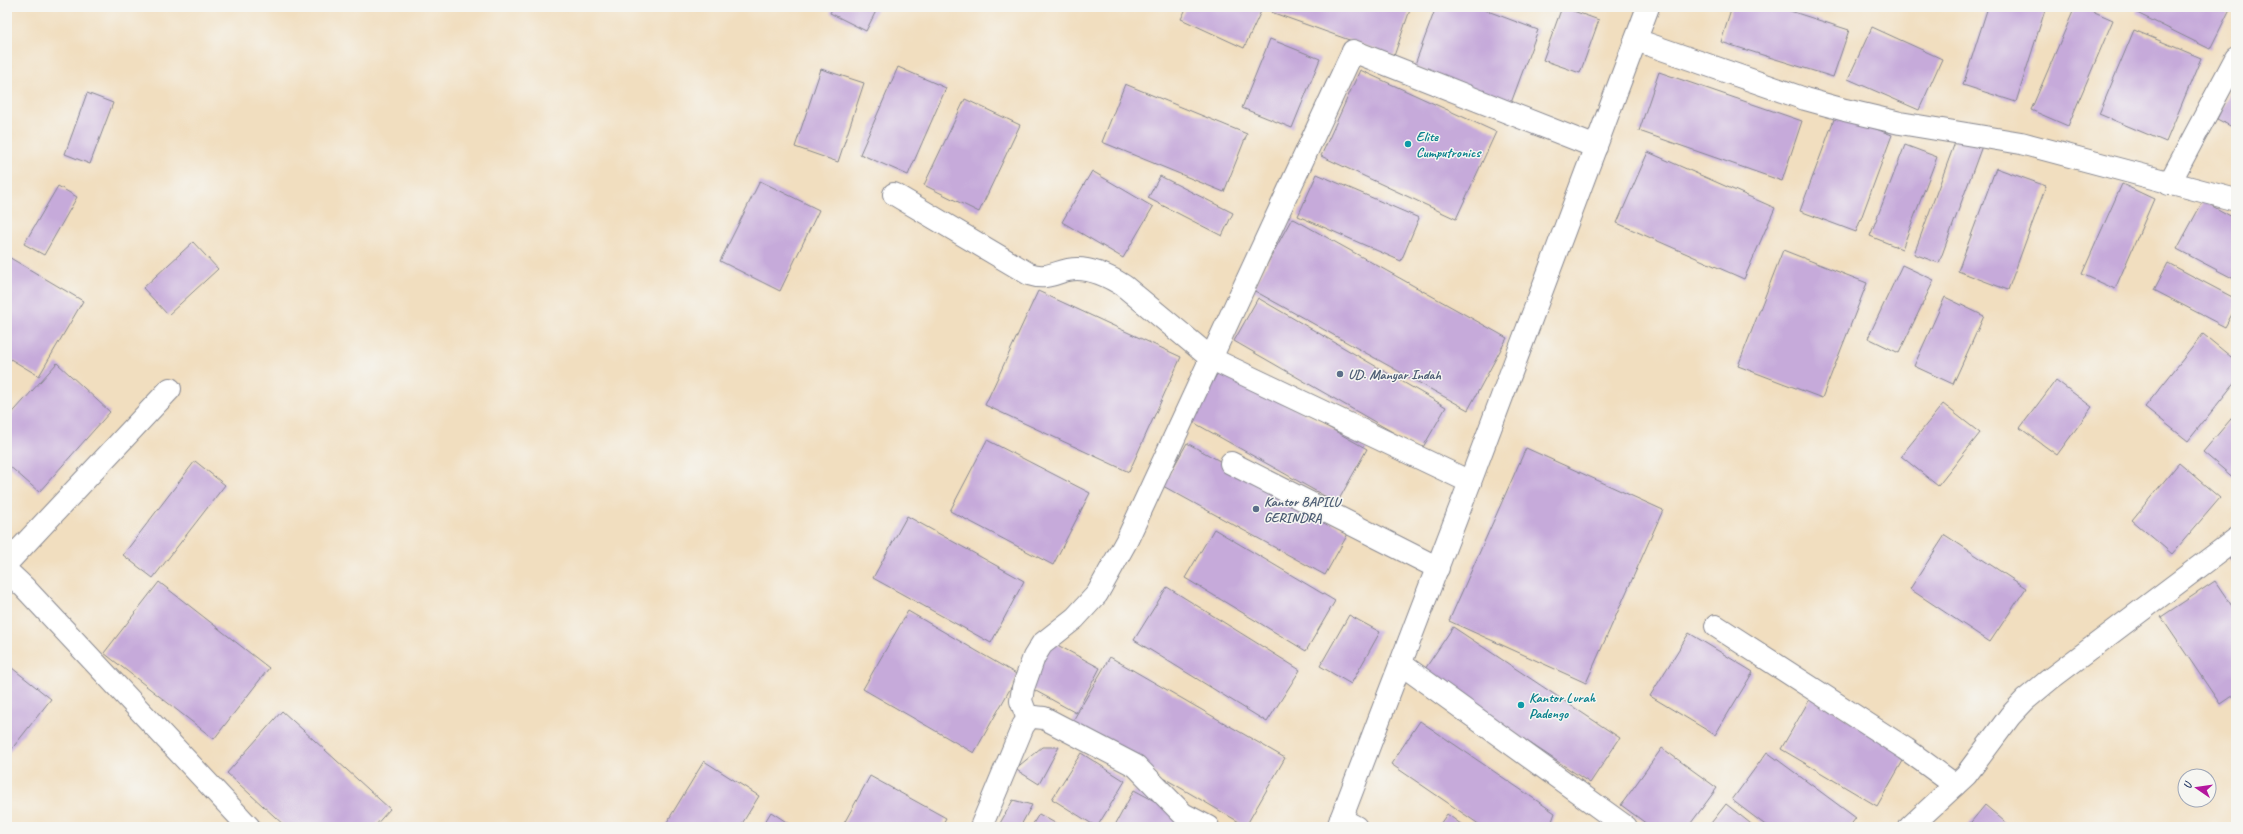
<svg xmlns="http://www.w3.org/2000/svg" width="2243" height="834" font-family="Caveat,sans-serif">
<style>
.building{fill:#c6aada}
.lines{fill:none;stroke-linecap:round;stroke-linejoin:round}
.street-casing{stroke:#86868e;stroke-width:24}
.secondary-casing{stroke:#86868e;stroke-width:24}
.street{stroke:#fff;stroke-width:22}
.secondary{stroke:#fff;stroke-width:22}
.culture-dot{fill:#0f9aa8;stroke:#f6f6f2;stroke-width:1.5}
.service-dot{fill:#5c6f8a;stroke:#f6f6f2;stroke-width:1.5}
.labels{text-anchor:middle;stroke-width:3;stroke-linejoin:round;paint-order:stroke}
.culture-label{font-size:14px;font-weight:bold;fill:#0d838f;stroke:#f6f6f2;text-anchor:start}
.service-label{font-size:14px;font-weight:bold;fill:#4e5e75;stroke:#f6f6f2;text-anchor:start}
</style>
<rect width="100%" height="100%" fill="#f6f6f2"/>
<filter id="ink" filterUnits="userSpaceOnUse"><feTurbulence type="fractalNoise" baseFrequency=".025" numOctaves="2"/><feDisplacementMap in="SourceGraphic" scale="8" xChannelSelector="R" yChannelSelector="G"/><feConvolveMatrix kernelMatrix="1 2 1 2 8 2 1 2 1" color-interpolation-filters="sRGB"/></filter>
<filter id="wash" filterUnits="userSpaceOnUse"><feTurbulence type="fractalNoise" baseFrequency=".012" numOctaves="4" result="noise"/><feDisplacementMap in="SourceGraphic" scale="16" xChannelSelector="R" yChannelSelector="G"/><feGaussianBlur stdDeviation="0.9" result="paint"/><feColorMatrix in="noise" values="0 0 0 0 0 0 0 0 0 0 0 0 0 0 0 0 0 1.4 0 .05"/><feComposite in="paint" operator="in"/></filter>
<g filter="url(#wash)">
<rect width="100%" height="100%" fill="#f1debf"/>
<g id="blocks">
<!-- building -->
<g class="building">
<path d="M833 7H878L866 31 830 13Z"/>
<path d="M1187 7H1263L1244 48 1181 19Z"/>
<path d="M1272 7H1411L1394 56 1271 12Z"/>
<path d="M1436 7H1477L1538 30 1511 103 1414 67Z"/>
<path d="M1562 7 1599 20 1580 73 1543 60Z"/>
<path d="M1732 7H1778L1849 30 1833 77 1721 42Z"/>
<path d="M1988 7H2046L2016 102 1963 85Z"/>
<path d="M2075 7H2083L2113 20 2068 126 2031 110Z"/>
<path d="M2140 7H2231L2210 49 2137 13Z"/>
<path d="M1872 27 1942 59 1919 110 1848 79Z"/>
<path d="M2134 30 2201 58 2166 142 2099 114Z"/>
<path d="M1270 39 1320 59 1292 128 1242 108Z"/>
<path d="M898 67 946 88 908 175 860 154Z"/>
<path d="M821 69 864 83 838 162 795 147Z"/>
<path d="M1360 70 1496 132 1456 219 1321 156Z"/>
<path d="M1659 72 1802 121 1782 181 1639 131Z"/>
<path d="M2236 81V129L2217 119Z"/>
<path d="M1125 84 1247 134 1224 192 1102 142Z"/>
<path d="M87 93 113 103 90 164 65 154Z"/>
<path d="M965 99 1020 125 979 212 924 185Z"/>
<path d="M1836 114 1892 135 1856 232 1800 211Z"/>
<path d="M1957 137 1982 146 1939 263 1914 254Z"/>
<path d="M1905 145 1937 157 1902 249 1870 236Z"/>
<path d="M1648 152 1775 208 1744 279 1617 223Z"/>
<path d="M1996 168 2046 186 2008 290 1958 271Z"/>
<path d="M1092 171 1153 207 1123 258 1062 222Z"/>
<path d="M1317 174 1419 218 1401 261 1298 216Z"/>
<path d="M1160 176 1233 213 1222 236 1148 198Z"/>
<path d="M760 181 819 210 780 291 720 261Z"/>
<path d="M2122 184 2154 199 2115 289 2082 274Z"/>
<path d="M58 186 77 197 44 255 24 244Z"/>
<path d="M2203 201 2236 219V280L2177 249Z"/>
<path d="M1292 218 1507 338 1468 410 1253 290Z"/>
<path d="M193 242 218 269 168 315 143 288Z"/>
<path d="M1783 250 1867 283 1822 398 1738 366Z"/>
<path d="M7 256 83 301 39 376 7 357Z"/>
<path d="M2168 263 2236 299V307L2225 327 2154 290Z"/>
<path d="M1902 265 1934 280 1899 353 1868 338Z"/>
<path d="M1038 291 1181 357 1129 472 985 405Z"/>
<path d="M1945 297 1984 316 1953 384 1914 366Z"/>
<path d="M1258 298 1446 407 1422 449 1234 341Z"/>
<path d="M2203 334 2236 361V381L2188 441 2145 407Z"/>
<path d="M57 363 110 412 39 492 7 464V419Z"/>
<path d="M1221 367 1367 449 1337 503 1191 421Z"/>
<path d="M2056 380 2092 407 2057 455 2020 428Z"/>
<path d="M1943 404 1980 433 1938 486 1901 456Z"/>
<path d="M2236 413V480L2203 452Z"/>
<path d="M987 440 1090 493 1053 565 950 511Z"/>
<path d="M1187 443 1349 532 1325 575 1163 486Z"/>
<path d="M1526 448 1663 510 1586 683 1449 621Z"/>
<path d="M195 461 225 485 153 578 123 555Z"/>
<path d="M2179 463 2220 498 2172 554 2132 520Z"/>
<path d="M907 516 1024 581 991 643 873 578Z"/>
<path d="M1214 529 1335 601 1306 651 1185 578Z"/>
<path d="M1945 535 2026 588 1990 642 1910 589Z"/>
<path d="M2236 550V567L2228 557Z"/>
<path d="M2215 581 2236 612V693L2220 704 2161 617Z"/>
<path d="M159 582 269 668 214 739 104 653Z"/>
<path d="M1167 587 1300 670 1267 722 1134 640Z"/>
<path d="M908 611 1018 675 974 753 863 689Z"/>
<path d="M1349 615 1380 632 1351 684 1320 666Z"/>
<path d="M1453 627 1620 738 1590 783 1423 672Z"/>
<path d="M1689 633 1753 672 1715 735 1650 696Z"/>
<path d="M1050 641 1100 668 1076 713 1025 685Z"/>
<path d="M1110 657 1285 758 1246 826 1071 724Z"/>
<path d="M7 664 51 699 7 755Z"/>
<path d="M1811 697 1907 754 1877 806 1781 749Z"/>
<path d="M282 711 390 809 374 827H286L227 773Z"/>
<path d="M1420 721 1555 813 1550 827H1483L1391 764Z"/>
<path d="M1042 747H1059L1039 784 1015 769Z"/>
<path d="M1662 748 1717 788 1688 827H1651L1621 805Z"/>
<path d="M1767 752 1856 818 1849 827H1768L1732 800Z"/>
<path d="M1081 753 1125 781 1097 827 1052 799Z"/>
<path d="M704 761 759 796 740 827H664Z"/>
<path d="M870 776 946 818 941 827H842Z"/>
<path d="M1134 790 1188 819 1184 827H1114Z"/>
<path d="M1013 800 1032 805 1020 827H998Z"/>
<path d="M1726 804 1755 827H1708Z"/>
<path d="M1985 805 2011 827H1967Z"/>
<path d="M771 812 794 827H762Z"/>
<path d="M1039 814 1062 827H1031Z"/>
<path d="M1447 814 1465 827H1438Z"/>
</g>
</g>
</g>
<g filter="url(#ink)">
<use href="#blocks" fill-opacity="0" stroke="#86868e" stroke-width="1"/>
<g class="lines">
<!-- street casing -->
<g class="street-casing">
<g id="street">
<path d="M1636 40 1805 99 1845 110 1900 123 2021 143 2236 200"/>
<path d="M2169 184 2236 58"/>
<path d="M894 194 1029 274C1050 281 1058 269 1077 269 1094 269 1110 277 1124 286L1212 359 1470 482"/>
<path d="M1231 463 1438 568"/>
<path d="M7 563 170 389"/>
<path d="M7 571 24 587 249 827"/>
<path d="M1716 626 1906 749 1955 785"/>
<path d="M1401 664 1626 827"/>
<path d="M1028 719 1021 701 1023 688 1034 657 1042 644 1075 618 1097 594 1127 540 1353 51 1596 147"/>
<path d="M1341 819 1356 827"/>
<path d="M981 827 1023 726 1028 719 1034 717 1044 718 1136 766 1183 814 1208 827"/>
<path d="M1910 827 1966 775 2010 716 2025 700 2049 680 2236 539"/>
</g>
</g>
<!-- secondary casing -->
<g class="secondary-casing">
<path id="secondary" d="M1338 827 1470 482 1648 7"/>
</g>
<!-- street -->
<use href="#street" class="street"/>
<!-- secondary -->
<use href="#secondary" class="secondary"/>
</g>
</g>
<!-- markers -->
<g class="culture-dot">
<circle cx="1408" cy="144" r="4"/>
<circle cx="1521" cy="705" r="4"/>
</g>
<g class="service-dot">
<circle cx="1340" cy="374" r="4"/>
<circle cx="1256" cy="509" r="4"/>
</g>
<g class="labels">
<!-- culture labels -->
<g class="culture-label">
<text x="1416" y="141">Elite<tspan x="1416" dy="16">Cumputronics</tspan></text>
<text x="1529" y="702">Kantor Lurah<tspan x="1529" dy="16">Padengo</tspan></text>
</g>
<!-- service labels -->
<g class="service-label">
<text x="1348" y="379">UD. Manyar Indah</text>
<text x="1264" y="506">Kantor BAPILU<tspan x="1264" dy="16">GERINDRA</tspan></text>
</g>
</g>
<!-- margin -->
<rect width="2243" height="834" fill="none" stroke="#f6f6f2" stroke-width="24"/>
<!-- north arrow -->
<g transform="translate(2197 788) rotate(283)"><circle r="19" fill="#f6f6f2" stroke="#9ea6b7"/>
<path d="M0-3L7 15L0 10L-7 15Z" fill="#b5179e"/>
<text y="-6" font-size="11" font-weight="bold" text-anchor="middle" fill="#1b2f5e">U</text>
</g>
</svg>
